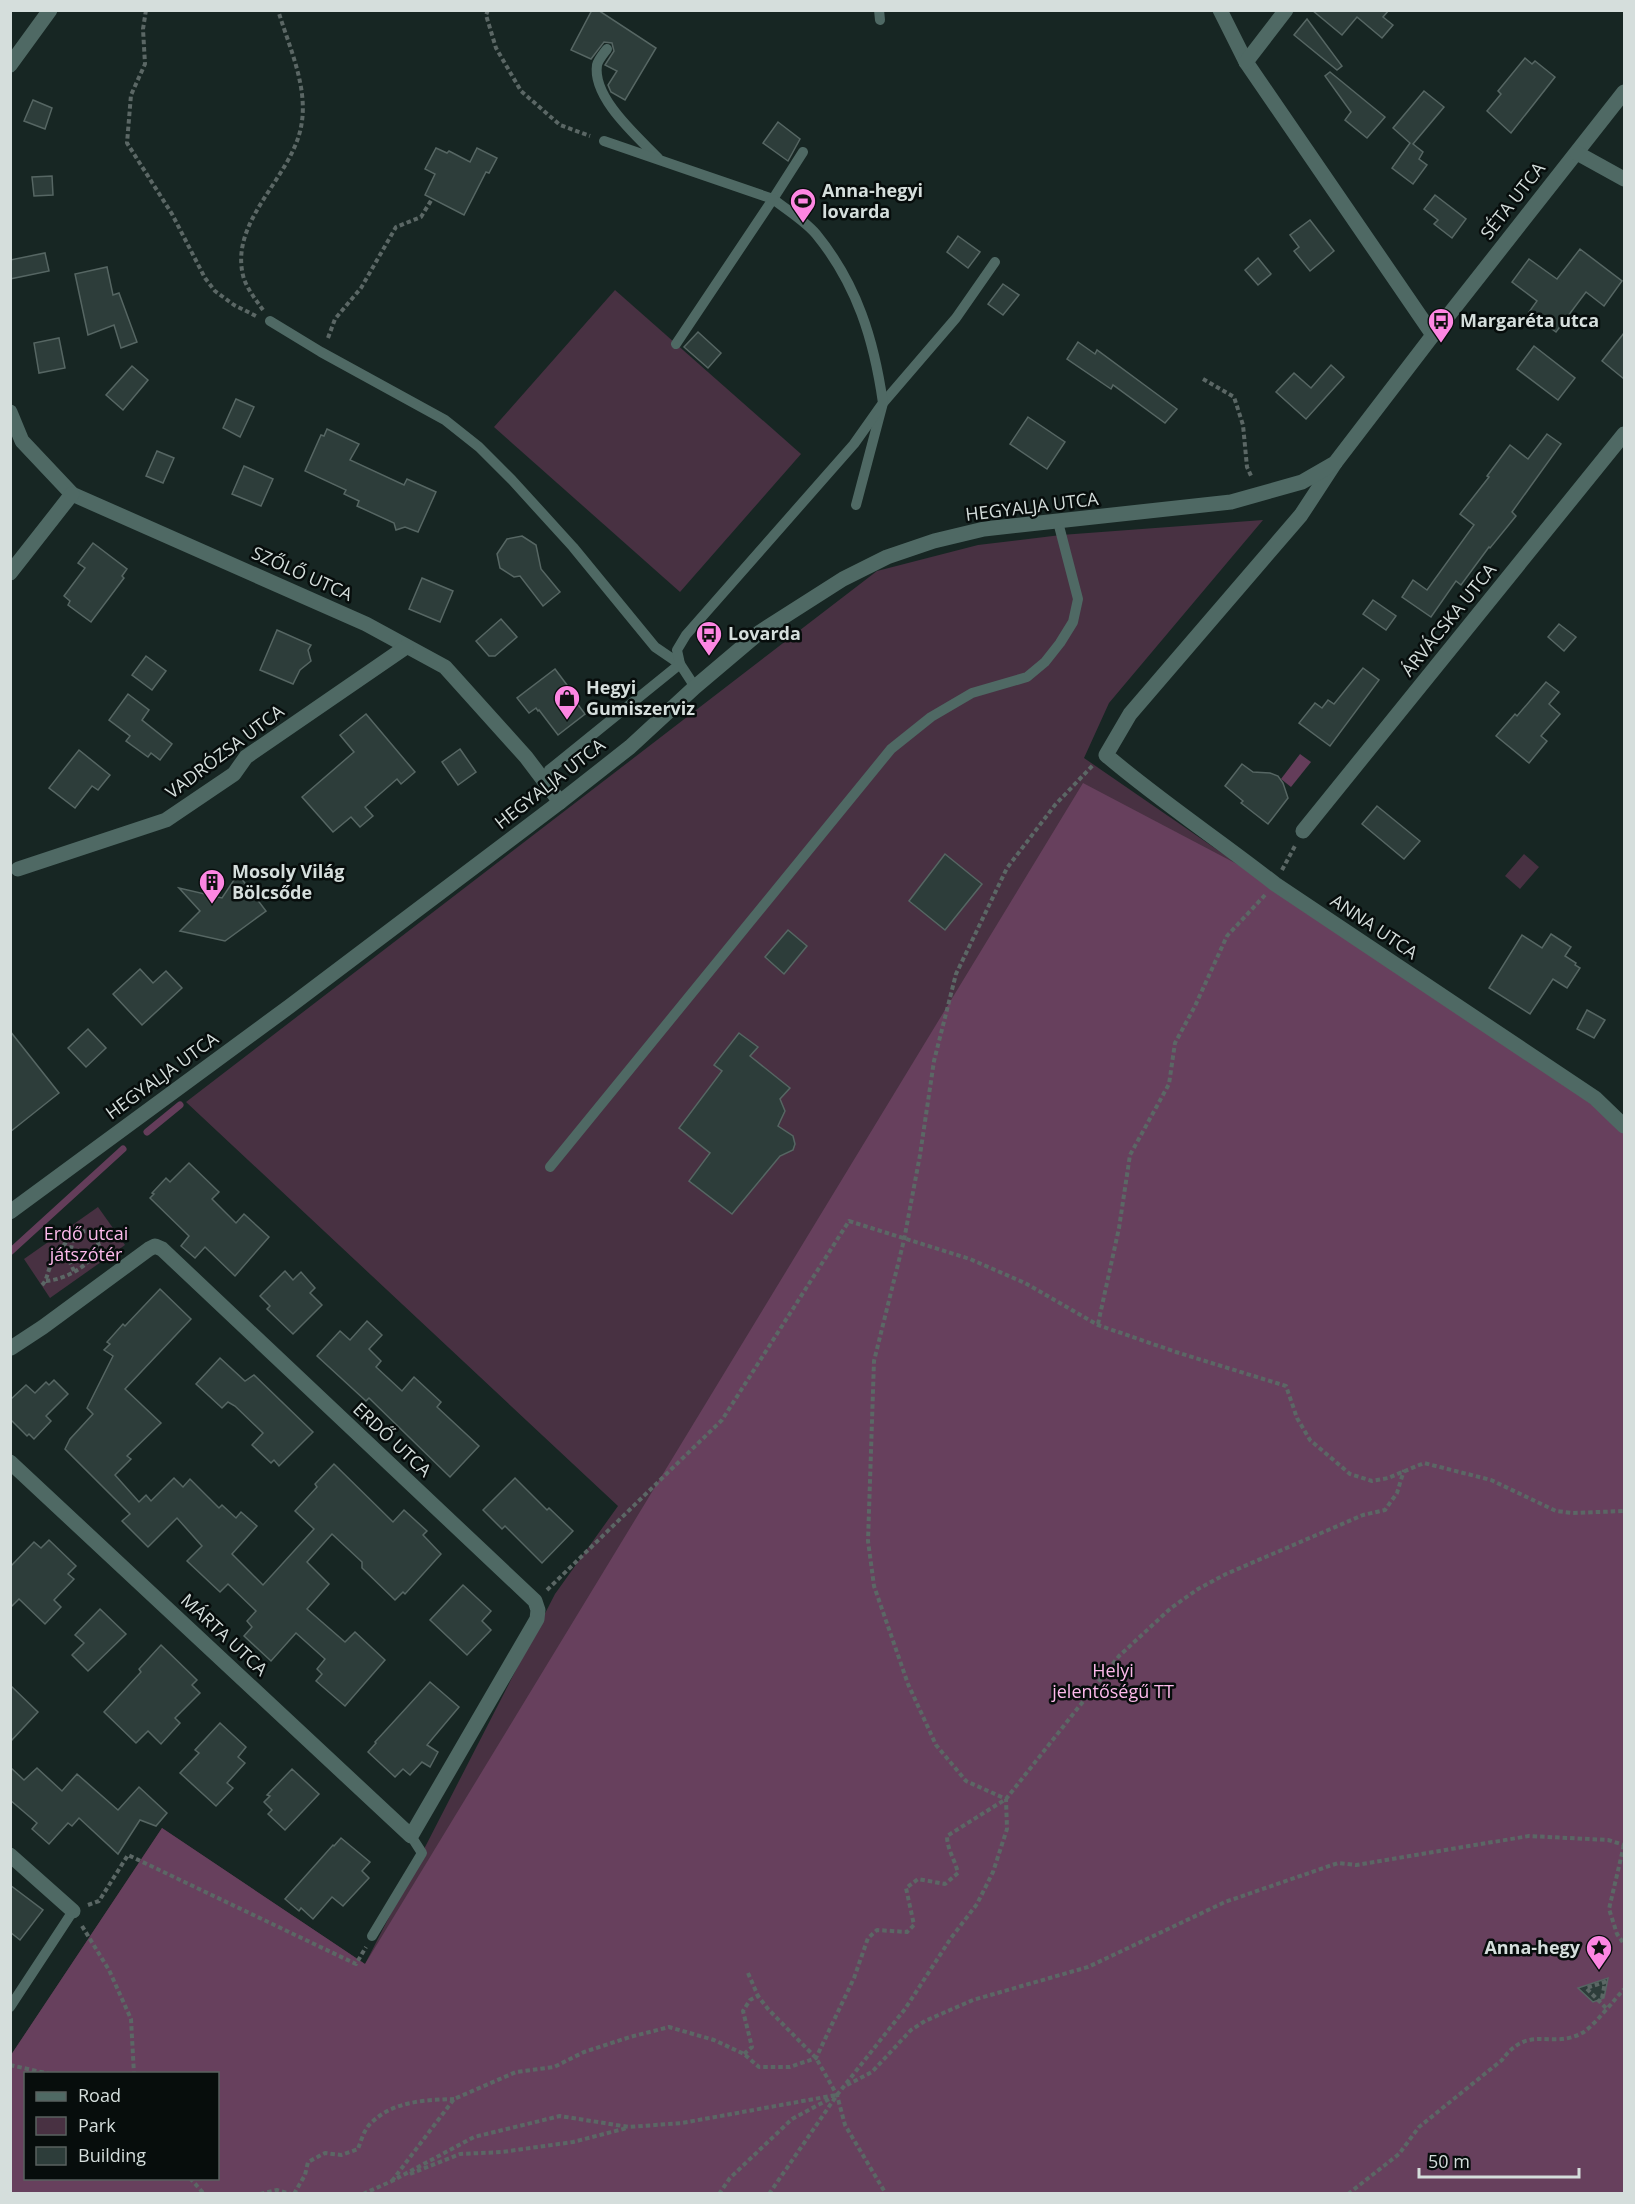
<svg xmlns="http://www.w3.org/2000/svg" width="1635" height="2204" font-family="'Open Sans',sans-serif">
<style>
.green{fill:#483142;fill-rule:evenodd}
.forest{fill:#67405d;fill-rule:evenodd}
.water{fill:#643d5a}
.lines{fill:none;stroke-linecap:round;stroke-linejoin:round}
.stream{stroke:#643d5a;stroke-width:7}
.building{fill:#2d3d3a;stroke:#566663;stroke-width:1.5}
.path{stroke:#5b6765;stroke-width:4;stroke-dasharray:4.5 3;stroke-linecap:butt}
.service{stroke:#4f6964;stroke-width:10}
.minor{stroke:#4f6964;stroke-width:15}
.tertiary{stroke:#4f6964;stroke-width:15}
.labels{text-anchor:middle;stroke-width:5;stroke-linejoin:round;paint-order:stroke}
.poi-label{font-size:18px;font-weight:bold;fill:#d5dedc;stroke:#070d0c;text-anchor:start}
.street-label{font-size:18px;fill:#d5dedc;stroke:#070d0c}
.park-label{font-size:18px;fill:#fdbaeb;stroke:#070d0c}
</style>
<rect width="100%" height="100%" fill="#172623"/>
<!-- green -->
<g class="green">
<path d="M615 290 801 454 680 592 494 427Z"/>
<path d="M1263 520 1109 703 1084 758 1591 1107 1624 1767V2193L11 2194V2055L162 1828 365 1964 555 1594 618 1506 186 1102 877 571 978 545 1061 535ZM26 2074H218V2178H26Z"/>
<path d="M1524 854 1539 867 1520 889 1505 876Z"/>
<path d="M98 1207 125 1245 50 1298 24 1259Z"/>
</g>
<!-- forest -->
<path class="forest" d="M1083 783 1275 884 1624 1126V2193L11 2194V2055L162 1828 365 1964ZM26 2074H218V2178H26Z"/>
<!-- water -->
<path class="water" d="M1300 754 1311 762 1291 787 1281 779Z"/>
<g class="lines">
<!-- stream -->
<g class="stream">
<path d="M147 1132 180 1105"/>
<path d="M10 1252 123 1149"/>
</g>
</g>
<!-- building -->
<g class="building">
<path d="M592 10H598L656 48 625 100 611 92 608 85 617 71 605 65 614 51 612 43 604 42 591 59 571 50Z"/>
<path d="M1312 10H1389L1383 17 1393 25 1382 38 1357 17 1342 35Z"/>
<path d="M1307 19 1342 66 1337 70 1294 35Z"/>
<path d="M1525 58 1532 64 1535 61 1555 77 1511 133 1487 111 1501 94 1498 91Z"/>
<path d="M1330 72 1385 117 1367 138 1345 120 1351 112 1325 76Z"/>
<path d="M1424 91 1444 107 1413 144 1423 152 1419 159 1427 165 1413 184 1392 168 1410 143 1393 128Z"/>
<path d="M33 100 52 108 45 129 24 121Z"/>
<path d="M778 122 800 139 788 161 763 143Z"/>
<path d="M436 148 447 153 449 151 470 162 477 148 497 158 489 173 486 172 464 215 425 195 435 174 425 169Z"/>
<path d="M52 176 53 195 34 196 32 177Z"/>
<path d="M1435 195 1466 219 1452 238 1434 224 1438 220 1424 209Z"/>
<path d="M1310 220 1334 251 1310 271 1294 251 1299 247 1290 235Z"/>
<path d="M958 236 980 252 968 268 947 252Z"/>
<path d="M1580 249 1622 281 1604 306 1586 292 1556 332 1529 312 1537 301 1512 282 1529 259 1557 279Z"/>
<path d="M45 253 49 271 10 279V260Z"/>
<path d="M1258 258 1271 274 1258 285 1245 270Z"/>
<path d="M107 267 113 295 119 293 137 342 121 348 114 325 88 335 75 274Z"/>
<path d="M1003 284 1019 295 1003 315 988 304Z"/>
<path d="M698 332 721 353 708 368 684 347Z"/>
<path d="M1624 333V379L1602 361Z"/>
<path d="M59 338 65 368 39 373 34 343Z"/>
<path d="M1078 342 1095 354 1097 350 1177 409 1165 423 1113 385 1111 389 1067 359Z"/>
<path d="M1534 346 1575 378 1558 400 1517 369Z"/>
<path d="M1331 365 1344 377 1306 419 1276 392 1294 373 1311 388Z"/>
<path d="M132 366 148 380 123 410 106 395Z"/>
<path d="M236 399 254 407 240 437 223 428Z"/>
<path d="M1028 417 1065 442 1047 469 1010 444Z"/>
<path d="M327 429 359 444 350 460 404 485 407 479 436 492 418 532 405 527 396 530 394 523 357 506 359 501 344 494 346 490 305 471 321 435 324 436Z"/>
<path d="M1547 434 1561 444 1512 512 1516 516 1490 548 1489 547 1461 585 1456 581 1431 617 1402 597 1413 580 1427 590 1474 525 1460 514 1489 477 1487 476 1510 445 1528 459Z"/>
<path d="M157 451 174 458 163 483 146 476Z"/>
<path d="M244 466 273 479 261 506 232 494Z"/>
<path d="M522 536 536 545 541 569 560 592 543 606 520 576 514 577 500 568 497 554 507 539Z"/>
<path d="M93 543 127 569 122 576 124 578 91 622 68 605 70 601 64 596 85 568 78 563Z"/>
<path d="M422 578 453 591 440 622 409 609Z"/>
<path d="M1373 600 1396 616 1386 630 1363 614Z"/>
<path d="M501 619 517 637 495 656H489L476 641Z"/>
<path d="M1559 624 1576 637 1564 651 1548 637Z"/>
<path d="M277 630 311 645 308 650 311 661 300 670 293 684 260 670Z"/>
<path d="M146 656 166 671 152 690 132 675Z"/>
<path d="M1363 668 1379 680 1330 746 1299 723 1315 703 1322 708 1328 700 1334 704Z"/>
<path d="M555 669 567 685 565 687 585 714 558 735 539 710 538 711 536 708 529 713 517 698Z"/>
<path d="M1546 682 1559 692 1549 704 1560 714 1541 736 1547 741 1529 763 1496 736 1515 714 1517 716Z"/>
<path d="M128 694 149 710 142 720 172 744 160 760 151 753 148 757 126 741 130 736 109 720Z"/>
<path d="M366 714 415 772 401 784 397 779 365 807 373 816 360 827 351 817 333 832 302 797 354 752 340 735Z"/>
<path d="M460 749 476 772 458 785 442 762Z"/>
<path d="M79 750 110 775 98 790 92 786 75 808 49 788Z"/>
<path d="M1242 764 1253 772 1270 773 1278 776 1283 783 1288 798 1268 824 1241 803 1243 801 1225 786Z"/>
<path d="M1377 806 1420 841 1404 859 1362 824Z"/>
<path d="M945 854 982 884 945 930 909 901Z"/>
<path d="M238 874 266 911 225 941 180 931 200 911 179 888 222 898Z"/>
<path d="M788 930 807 946 784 974 765 957Z"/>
<path d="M1551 934 1571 947 1565 956 1576 963 1575 965 1580 968 1567 988 1553 979 1530 1014 1489 988 1522 935 1542 948Z"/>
<path d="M140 969 153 983 166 971 182 988 142 1025 113 994Z"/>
<path d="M1587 1010 1605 1020 1594 1038 1577 1029Z"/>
<path d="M88 1029 106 1048 86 1067 68 1048Z"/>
<path d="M10 1031 59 1093 10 1132Z"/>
<path d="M739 1033 758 1047 750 1056 790 1088 780 1099 785 1111 778 1126 793 1136 795 1144 793 1150 780 1156 732 1214 689 1181 710 1153 679 1128 722 1071 714 1065Z"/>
<path d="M189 1163 219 1192 212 1199 236 1223 244 1214 269 1237 235 1276 205 1247 195 1258 181 1246 189 1236 150 1198 154 1194 152 1193 166 1178 170 1182Z"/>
<path d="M285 1271 293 1280 301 1272 315 1288 310 1293 322 1305 293 1334 267 1309 270 1306 260 1296Z"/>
<path d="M160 1289 191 1319 125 1389 161 1423 127 1456 131 1459 115 1475 139 1502 146 1495 151 1501 174 1478 183 1487 190 1479 219 1508 222 1505 236 1518 241 1512 257 1526 232 1554 263 1585 314 1529 295 1511 317 1487 315 1484 334 1464 393 1522 404 1510 427 1531 423 1535 441 1554 405 1594 403 1592 395 1600 362 1568V1562L332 1534 307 1562 329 1584 307 1609 345 1642 355 1632 385 1660 345 1706 316 1681 322 1674 317 1669 325 1659 296 1633 271 1661 244 1636 252 1627 247 1621 256 1611 228 1584 220 1592 187 1561 202 1546 177 1518 148 1547 122 1521 130 1514 65 1449 70 1439 93 1414 87 1408 113 1356 104 1350 110 1344 107 1342 123 1324 125 1326Z"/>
<path d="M367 1321 382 1335 369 1349 381 1361 376 1367 402 1391 414 1377 441 1402 437 1407 479 1446 450 1477 369 1398 366 1401 317 1356 340 1331 350 1340Z"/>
<path d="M220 1358 245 1381 254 1375 313 1432 279 1466 274 1460 271 1463 252 1445 263 1433 235 1406 228 1402 222 1408 196 1384Z"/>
<path d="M54 1380 68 1394 46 1416 51 1421 34 1439 29 1434 27 1436 10 1419V1400L26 1385 35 1393 46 1382 49 1385Z"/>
<path d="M515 1478 547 1510 549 1508 573 1531 542 1563 505 1526 502 1529 483 1510Z"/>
<path d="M49 1540 76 1566 68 1574 74 1579 54 1600 61 1607 45 1624 19 1599 10 1608V1567L34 1542 41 1548Z"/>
<path d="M463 1585 491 1611 482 1621 491 1630 467 1655 430 1620Z"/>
<path d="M100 1609 126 1634 88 1671 72 1655 84 1643 75 1635Z"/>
<path d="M161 1645 197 1680 192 1685 200 1693 175 1718 180 1723 161 1744 148 1731 136 1743 104 1712 141 1672 139 1669Z"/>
<path d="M430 1682 459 1707 427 1745 438 1752 430 1767 422 1762 410 1775 403 1769 395 1777 368 1752 376 1743 375 1742Z"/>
<path d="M10 1685 38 1712 10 1742Z"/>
<path d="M220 1723 246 1747 238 1757 245 1763 227 1783 233 1788 216 1806 180 1773 199 1753 195 1750Z"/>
<path d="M10 1767 24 1780 37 1768 62 1791 77 1774 118 1810 139 1787 167 1813 156 1826 140 1820 118 1854 79 1818 72 1826 68 1823 49 1844 32 1829 37 1823 10 1800Z"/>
<path d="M292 1769 319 1794 285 1830 268 1814 272 1810 264 1802 270 1796 267 1795Z"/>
<path d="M341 1838 370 1862 362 1871 369 1878 343 1906 332 1897 313 1919 301 1908 299 1911 285 1899 333 1845 334 1846Z"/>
<path d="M10 1885 43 1910 20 1940 10 1932Z"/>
<path d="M1608 1978 1604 1998 1593 2002 1578 1988Z"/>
</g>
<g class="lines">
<!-- path -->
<g class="path">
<path d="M146 10 143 29 145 64 131 95 127 143 172 214 205 278 215 291 234 305 258 317"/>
<path d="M488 10 486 15 496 48 521 91 560 125 590 136"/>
<path d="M263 310C256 300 248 290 244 279 227 222 291 179 301 127 309 88 289 47 278 10"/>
<path d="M328 338 335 319 361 288 396 227 421 217 432 199"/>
<path d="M1203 379 1234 397 1243 425 1247 467 1252 478"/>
<path d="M1282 870 1296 844"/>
<path d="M73 1238 69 1260 74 1271"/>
<path d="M42 1285C47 1280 47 1274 50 1267 56 1253 74 1226 92 1232L100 1247C89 1266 67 1279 46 1281"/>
<path d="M1098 1324 1119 1228 1130 1155 1169 1084 1175 1043 1195 1006 1227 936 1265 895"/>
<path d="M547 1590 722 1420 849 1221 970 1259 1025 1283 1098 1325 1176 1352 1286 1386 1297 1418 1310 1440 1350 1474 1372 1481 1388 1478 1424 1463 1491 1480 1556 1511 1572 1513 1624 1511"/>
<path d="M1624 1845 1609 1909 1617 1934 1624 1944"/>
<path d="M88 1905 99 1901 128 1855 356 1964 366 1947"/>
<path d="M82 1926 109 1970 131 2019 134 2074"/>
<path d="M748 1973 758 1996"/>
<path d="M1602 1998 1605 1982 1586 1988 1606 2008"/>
<path d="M744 2054 752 2047 743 2011 750 2000 758 1996 768 2009 816 2058 837 2095 845 2125 886 2194"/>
<path d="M10 2065 50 2074"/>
<path d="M847 2085 872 2072 911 2030 925 2021 973 2000 1088 1967 1225 1902 1338 1863 1356 1865 1529 1836 1608 1840 1624 1845"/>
<path d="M410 2174 460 2154 502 2152 573 2142 627 2128"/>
<path d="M190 2178 204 2194"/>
<path d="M392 2181 454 2099 516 2072 554 2067 584 2052 630 2037 669 2027 714 2040 744 2054 759 2067H790L816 2058 854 1978 868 1938 877 1930 907 1932 914 1925 906 1888 918 1879 945 1884 958 1873C955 1860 947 1849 947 1836L1006 1799 1119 1656 1171 1608 1198 1589 1226 1574 1363 1515 1385 1510 1397 1493 1404 1470"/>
<path d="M260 2194 277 2190 291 2194"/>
<path d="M294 2194 305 2175 308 2162 325 2153 341 2155 358 2149C361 2141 364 2130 370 2124 392 2101 425 2100 454 2099"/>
<path d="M363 2194 392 2181 474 2137 560 2116 629 2127 682 2123 836 2095"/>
<path d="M719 2194 730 2178 792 2119 833 2097"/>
<path d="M769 2194 837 2095 905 2009 951 1938 977 1904 993 1872 1007 1829 1006 1799 966 1781 936 1745 908 1684 874 1586 868 1541 874 1361 904 1240 920 1155 934 1061 956 974 1007 868 1055 805 1094 764"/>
<path d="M1348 2194 1399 2154 1419 2127 1502 2060C1529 2023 1551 2050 1582 2033 1591 2029 1616 1998 1624 1989"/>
</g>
<!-- service -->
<g class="service">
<path d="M879 10 880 20"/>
<path d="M607 49C604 53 598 60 597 65 592 98 638 137 658 158"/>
<path d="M604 141 773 199 803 152"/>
<path d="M270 321 321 352 445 420 479 447 512 480 573 547 655 647 680 664 695 687"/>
<path d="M856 505 883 403 956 318 995 262"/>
<path d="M544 781 549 770 680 664 677 650 686 635 854 444 883 403C874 340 857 284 816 234 805 221 787 210 773 199L676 344"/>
<path d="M550 1167 891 749 931 717 972 693 1027 677 1045 662 1060 643 1073 622 1078 599 1058 522"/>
<path d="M372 1936 422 1853 411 1836"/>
<path d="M10 2007 73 1911"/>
</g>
<!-- minor -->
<g class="minor">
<path d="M1220 10 1246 62 1433 335 1624 92"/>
<path d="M1246 62 1286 10"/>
<path d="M10 65 50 10"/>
<path d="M1577 153 1624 179"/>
<path d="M10 412 22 441 72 494 366 624 445 667 526 757 560 802"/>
<path d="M1335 463 1301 515 1130 714 1106 755C1160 801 1219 840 1275 884L1595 1098 1624 1126"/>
<path d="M10 573 72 494"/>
<path d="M1303 831 1624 434"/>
<path d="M18 869 166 820 234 774 246 757 406 647"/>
<path d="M10 1462 411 1836 537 1619 538 1610 535 1601 162 1249 155 1246 149 1249 43 1327 11 1348"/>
<path d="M10 1855 73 1911"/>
</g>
<!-- tertiary -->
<path class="tertiary" d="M10 1212 290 1006 560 802 630 747 695 687 760 632 843 579 887 557 934 541 984 529 1231 502 1302 482 1335 463 1433 335"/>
</g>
<!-- icons -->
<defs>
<g id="stadium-pin" transform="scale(1.35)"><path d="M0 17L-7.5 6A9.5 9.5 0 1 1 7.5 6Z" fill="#fd86e2" stroke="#070d0c"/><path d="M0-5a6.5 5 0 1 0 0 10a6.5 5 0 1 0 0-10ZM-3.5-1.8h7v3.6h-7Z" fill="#111"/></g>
<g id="bus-pin" transform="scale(1.35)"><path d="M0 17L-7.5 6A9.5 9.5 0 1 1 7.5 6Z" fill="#fd86e2" stroke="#070d0c"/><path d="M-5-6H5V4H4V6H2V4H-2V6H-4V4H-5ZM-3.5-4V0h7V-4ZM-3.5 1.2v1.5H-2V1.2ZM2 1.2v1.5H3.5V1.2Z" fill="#111"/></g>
<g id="shop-pin" transform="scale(1.35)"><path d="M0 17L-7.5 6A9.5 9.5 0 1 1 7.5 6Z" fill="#fd86e2" stroke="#070d0c"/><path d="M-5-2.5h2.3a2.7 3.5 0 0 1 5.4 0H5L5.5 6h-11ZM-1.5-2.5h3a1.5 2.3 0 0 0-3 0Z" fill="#111"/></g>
<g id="building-pin" transform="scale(1.35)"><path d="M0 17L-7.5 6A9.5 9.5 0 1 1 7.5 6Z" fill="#fd86e2" stroke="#070d0c"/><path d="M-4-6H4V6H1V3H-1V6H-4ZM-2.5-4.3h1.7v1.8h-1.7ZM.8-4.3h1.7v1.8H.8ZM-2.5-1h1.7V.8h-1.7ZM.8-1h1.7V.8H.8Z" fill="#111"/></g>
<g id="sight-pin" transform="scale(1.35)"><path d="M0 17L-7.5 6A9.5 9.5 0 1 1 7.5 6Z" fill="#fd86e2" stroke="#070d0c"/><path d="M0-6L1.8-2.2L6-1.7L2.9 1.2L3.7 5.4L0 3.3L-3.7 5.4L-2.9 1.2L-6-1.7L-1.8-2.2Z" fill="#111"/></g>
</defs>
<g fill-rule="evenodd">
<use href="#stadium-pin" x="803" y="201"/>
<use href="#bus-pin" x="1441" y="321"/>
<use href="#bus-pin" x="709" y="634"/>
<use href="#shop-pin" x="567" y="698"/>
<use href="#building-pin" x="212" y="882"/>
<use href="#sight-pin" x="1599" y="1948"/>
</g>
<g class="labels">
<!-- poi labels -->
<g class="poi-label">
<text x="822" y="197">Anna-hegyi<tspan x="822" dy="21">lovarda</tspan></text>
<text x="1460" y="327">Margaréta utca</text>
<text x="728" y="640">Lovarda</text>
<text x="586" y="694">Hegyi<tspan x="586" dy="21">Gumiszerviz</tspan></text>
<text x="232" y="878">Mosoly Világ<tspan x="232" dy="21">Bölcsőde</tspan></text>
<text x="1580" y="1954" text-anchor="end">Anna-hegy</text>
</g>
<!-- street labels -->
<g class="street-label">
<text transform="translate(1513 201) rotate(-52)" y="6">SÉTA UTCA</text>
<text transform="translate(1032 507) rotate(-7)" y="6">HEGYALJA UTCA</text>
<text transform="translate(302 574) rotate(24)" y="6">SZŐLŐ UTCA</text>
<text transform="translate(1449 620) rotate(-51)" y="6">ÁRVÁCSKA UTCA</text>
<text transform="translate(225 752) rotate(-37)" y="6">VADRÓZSA UTCA</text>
<text transform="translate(550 784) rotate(-38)" y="6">HEGYALJA UTCA</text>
<text transform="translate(1374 927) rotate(34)" y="6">ANNA UTCA</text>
<text transform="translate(162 1076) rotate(-36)" y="6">HEGYALJA UTCA</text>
<text transform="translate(392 1440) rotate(43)" y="6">ERDŐ UTCA</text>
<text transform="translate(224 1635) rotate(43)" y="6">MÁRTA UTCA</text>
</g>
<!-- park labels -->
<g class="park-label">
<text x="86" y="1240">Erdő utcai<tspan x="86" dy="21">játszótér</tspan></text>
<text x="1113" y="1677">Helyi<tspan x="1113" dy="21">jelentőségű TT</tspan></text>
</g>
</g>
<!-- border -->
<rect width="1635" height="2204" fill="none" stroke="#d5dedc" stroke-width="24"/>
<!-- legend -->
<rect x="24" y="2072" width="195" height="108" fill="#070d0c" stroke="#59615f" stroke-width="1.5"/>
<rect x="36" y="2092" width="30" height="9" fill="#4f6964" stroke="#59615f" stroke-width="1.5"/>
<text x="78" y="2102" font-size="18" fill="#d5dedc">Road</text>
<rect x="36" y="2117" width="30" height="18" fill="#483142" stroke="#59615f" stroke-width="1.5"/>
<text x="78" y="2132" font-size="18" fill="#d5dedc">Park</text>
<rect x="36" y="2147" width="30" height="18" fill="#2d3d3a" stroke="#59615f" stroke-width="1.5"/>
<text x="78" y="2162" font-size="18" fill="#d5dedc">Building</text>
<!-- scale -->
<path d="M1419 2168v9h160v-9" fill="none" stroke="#d5dedc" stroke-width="3"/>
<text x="1428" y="2168" font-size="18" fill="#d5dedc" stroke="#070d0c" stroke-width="4.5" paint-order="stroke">50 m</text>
</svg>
